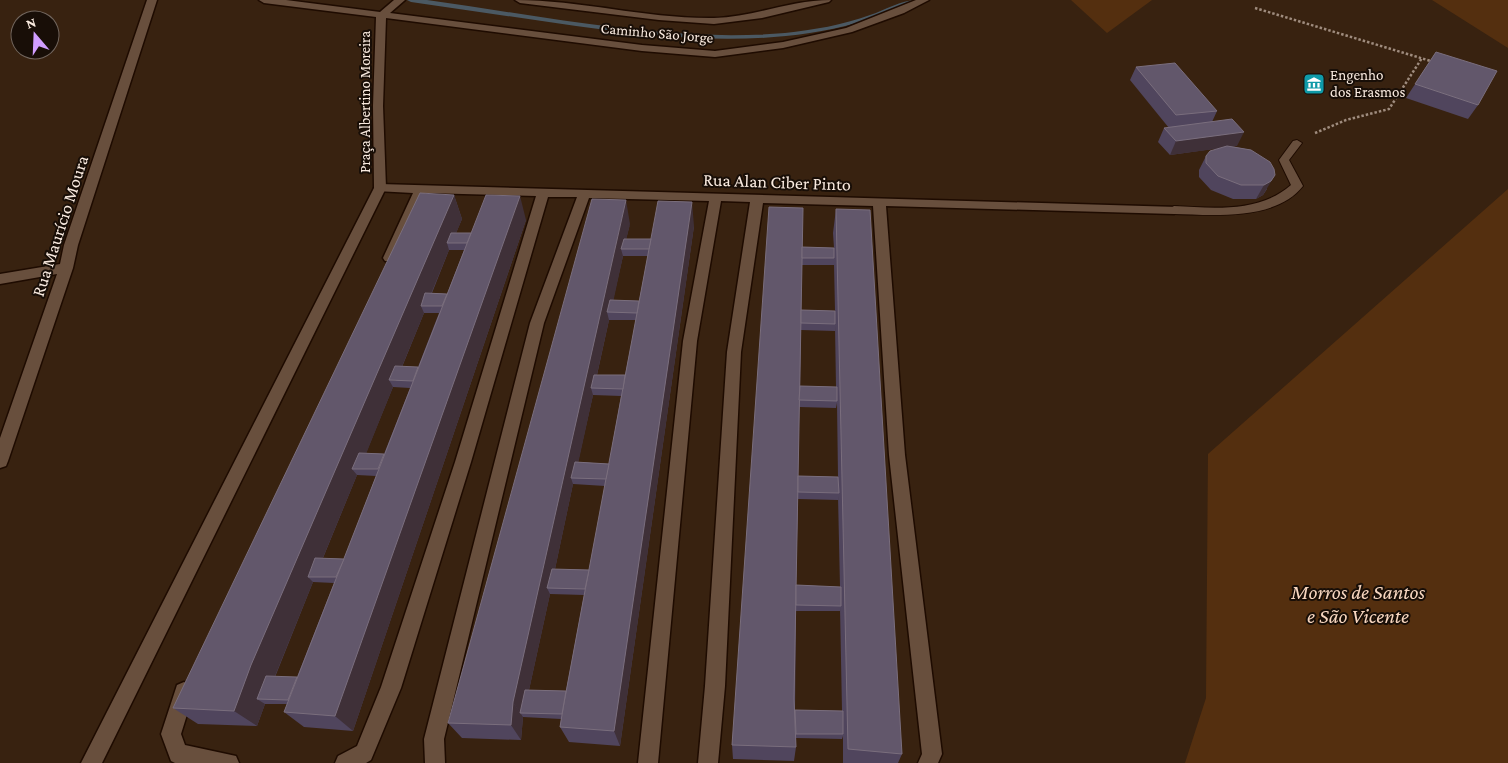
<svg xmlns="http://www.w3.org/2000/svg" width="1508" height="763" font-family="'Crimson Pro',serif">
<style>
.green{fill:#542f0f}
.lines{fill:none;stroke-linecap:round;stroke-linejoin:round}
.stream{fill:#4b5963;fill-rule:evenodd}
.service-casing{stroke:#1e0b00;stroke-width:2}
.minor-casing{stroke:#1e0b00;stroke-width:3}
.tertiary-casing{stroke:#1e0b00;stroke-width:3}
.path{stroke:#9f8c7e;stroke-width:2.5;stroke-dasharray:2.5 2;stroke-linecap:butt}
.service{fill:#684f3d;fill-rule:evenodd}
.minor{fill:#684f3d;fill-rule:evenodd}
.tertiary{fill:#684f3d;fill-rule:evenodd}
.wall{fill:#50455d;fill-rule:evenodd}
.shaded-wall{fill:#3f3038}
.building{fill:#62576b;stroke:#7a6e7d}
.labels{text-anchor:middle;stroke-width:4;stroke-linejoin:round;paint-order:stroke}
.far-street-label{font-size:15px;fill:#faebe0;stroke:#180e07}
.far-poi-label{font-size:15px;fill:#faebe0;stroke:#180e07;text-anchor:start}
.street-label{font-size:18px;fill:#faebe0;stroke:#180e07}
.near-park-label{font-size:21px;font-style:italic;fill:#f7d6bf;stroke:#180e07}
</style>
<rect width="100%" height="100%" fill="#382210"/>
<!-- green -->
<g class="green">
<path d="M1071 0H1152L1107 33Z"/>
<path d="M1432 0H1508V48Z"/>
<path d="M1508 189V763H1185L1206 698 1208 454Z"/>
</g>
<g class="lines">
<!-- stream -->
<path class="stream" d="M407 0H427C545 16 665 43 785 33 813 30 843 25 870 15 886 10 900 0 917 0 903 11 874 19 857 23 765 48 670 39 576 26 521 18 466 10 411 2Z"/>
<!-- service casing -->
<g class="service-casing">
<path id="service" d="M1297 140 1302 143 1289 160 1303 186C1276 221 1213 215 1174 214L1168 210 1174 206C1214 208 1259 213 1291 185L1279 160 1293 141Z"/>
</g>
<!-- minor casing -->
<g class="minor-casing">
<g id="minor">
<path d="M147 0H157L78 245 73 268 8 461 6 466 0 468V438L57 274 0 284V274L60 264 64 245Z"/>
<path d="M380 184 1178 207 1180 210 1174 214 886 206 905 455 942 754 938 763H918L922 754 889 455 873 206 763 203 741 352 725 686 718 763H698L705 686 727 352 750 202 721 201 697 341 658 763H638L683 341 709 201 589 198 544 323 444 739 445 763H425L424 739 530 323 577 197H548L471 462 401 688 371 760 366 763H335L338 756 357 746 381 687 455 462 536 196 425 193 397 258 395 261H385L383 258 413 193 376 191 374 188Z"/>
<path d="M184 682 191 685 194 692 181 734 185 745 236 756 239 763H175L171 761 161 734 177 685Z"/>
</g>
</g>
<!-- tertiary casing -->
<g class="tertiary-casing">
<g id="tertiary">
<path d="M259 0H286L380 12 394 0H405L390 13 642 45 715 51 783 42 846 28 916 0H929L904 13 852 32 783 48 715 57 642 51 386 18 383 106 386 188 102 763H81L374 188 373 106 376 17 264 3Z"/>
<path d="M515 0C582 0 647 19 714 18 753 17 791 0 831 0L829 2 762 18 714 24 659 20 520 3Z"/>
</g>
</g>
<!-- path -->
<g class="path">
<path d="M1255 8 1434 62"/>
<path d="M1315 133 1346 120 1389 109 1422 58"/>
</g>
<!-- service -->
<use href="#service" class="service"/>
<!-- minor -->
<use href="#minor" class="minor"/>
<!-- tertiary -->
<use href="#tertiary" class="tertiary"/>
</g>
<!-- wall -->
<g class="wall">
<path d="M1436 52 1478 105 1468 119 1406 98Z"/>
<path d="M1136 67 1217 111 1212 122 1237 146H1231L1251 150 1267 189 1263 195 1256 199H1233L1211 190 1199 177V170L1206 156 1220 148 1170 155 1158 142 1164 128H1169L1130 80Z"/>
<path d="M454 195 462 219 456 233H471L526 220 353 731 304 727 284 712 287 704H265L257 726 198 724 173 708ZM449 250H464L447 294 432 293ZM424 313H439L418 367H402ZM393 387 410 388 384 454 366 453ZM357 475 376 476 344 559 323 558ZM313 582 334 583 297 677H275Z"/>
<path d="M836 209 902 754 898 763H843V736L842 739 796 738V747L794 761 733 759 732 745 802 247 834 248 833 233ZM834 264 835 311 801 310 802 265H834ZM835 326 836 387 800 386 801 330 835 331ZM837 403 838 477 798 476 799 407 836 408ZM838 496 840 587 796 585 798 499 838 500ZM840 608 842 711 795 710 796 611H840Z"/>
<path d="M630 224 626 239H651L694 226 620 746 569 742 560 727 561 719 523 717 521 740 462 738 448 723ZM623 256H648L639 301 613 300ZM609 320H636L625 375H597ZM593 395 621 396 609 464 578 462ZM573 484 605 486 589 570 555 569ZM550 594 584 595 566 691 529 690Z"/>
</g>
<!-- shaded-wall -->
<g class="shaded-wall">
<path d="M1244 132 1237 146 1170 155 1176 141Z"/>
<path d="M1275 175 1263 195 1256 199 1264 185Z"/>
<path d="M454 195 462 219 452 243H447L449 250 426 306H421L424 313 396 381 389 380 393 387 360 469H352L357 475 315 577H308L313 582 273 681 257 699 265 704 257 726 234 711 251 665Z"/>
<path d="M520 196 526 220 353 731 335 716Z"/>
<path d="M626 200 630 224 624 249H621L623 256 611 312H607L609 320 594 388H591L593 395 575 478H571L573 484 551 588H547L550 594 524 713H520L513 702Z"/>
<path d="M692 202 694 226 620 746 614 731Z"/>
<path d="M513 702 523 717 521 740 511 725Z"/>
</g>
<!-- building -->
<g class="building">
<path d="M1436 52 1497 71 1478 105 1415 84Z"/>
<path d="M1175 63 1217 111 1176 115 1136 67Z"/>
<path d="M1232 119 1244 132 1176 141 1164 128Z"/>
<path d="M1227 146 1251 150 1270 162 1274 169 1275 175 1271 181 1264 185H1241L1218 176 1206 163V156L1210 151Z"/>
<path d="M420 193 454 195 251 665 234 711 173 708Z"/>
<path d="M486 195 520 196 335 716 284 712Z"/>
<path d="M592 199 626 200 513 702 511 725 448 723Z"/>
<path d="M658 201 692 202 614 731 560 727 564 703Z"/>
<path d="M769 207 803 208 794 699 796 747 732 745Z"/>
<path d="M836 209 870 210 902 754 848 749Z"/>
<path d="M451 233H471L467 243H447Z"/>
<path d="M624 239H651L649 249H621Z"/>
<path d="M802 247 834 248V258H802Z"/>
<path d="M425 293 447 294 442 306H421Z"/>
<path d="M610 300 639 301 637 313 607 312Z"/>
<path d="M801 310 835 311V324L801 323Z"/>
<path d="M395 366 418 367 413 381 389 380Z"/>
<path d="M594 375H625L623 389 591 388Z"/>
<path d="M800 386 837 387V401L799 400Z"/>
<path d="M359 453 384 454 378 469H352Z"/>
<path d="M575 462 609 464 606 479 571 478Z"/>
<path d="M798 476 838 477 839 493 798 492Z"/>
<path d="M315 558 344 559 336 577H308Z"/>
<path d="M552 569 589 570 585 589 547 588Z"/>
<path d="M796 585 841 587V606L796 605Z"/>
<path d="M266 676 297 677 288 700 257 699Z"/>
<path d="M525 690 566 691 562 714 520 713Z"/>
<path d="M795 710 843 711V734H796Z"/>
</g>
<!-- icons -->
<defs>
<g id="museum-square" transform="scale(1.125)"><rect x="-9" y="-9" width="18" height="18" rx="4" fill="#0f9aa8" stroke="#180e07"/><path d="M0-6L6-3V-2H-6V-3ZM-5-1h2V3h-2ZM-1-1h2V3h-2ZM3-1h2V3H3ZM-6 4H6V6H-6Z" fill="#fff"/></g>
</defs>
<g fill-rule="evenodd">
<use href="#museum-square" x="1314" y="84"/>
</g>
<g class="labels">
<!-- far-street labels -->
<g class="far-street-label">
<text transform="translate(657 33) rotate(5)" y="5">Caminho São Jorge</text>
<text transform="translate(365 102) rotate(-90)" y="5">Praça Albertino Moreira</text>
</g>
<!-- far-poi labels -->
<g class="far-poi-label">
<text x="1330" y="80">Engenho<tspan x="1330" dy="17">dos Erasmos</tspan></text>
</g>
<!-- street labels -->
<g class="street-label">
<text transform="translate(777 182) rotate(2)" y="6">Rua Alan Ciber Pinto</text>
<text transform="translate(60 226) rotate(-72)" y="6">Rua Maurício Moura</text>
</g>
<!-- near-park labels -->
<g class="near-park-label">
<text x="1358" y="599">Morros de Santos<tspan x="1358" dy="24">e São Vicente</tspan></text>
</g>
</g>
<!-- north arrow -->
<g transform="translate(35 35) rotate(341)"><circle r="24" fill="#180e07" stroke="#72665e"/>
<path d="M0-4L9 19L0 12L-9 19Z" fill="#d09dff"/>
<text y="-8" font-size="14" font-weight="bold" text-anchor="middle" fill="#faebe0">N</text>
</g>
</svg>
